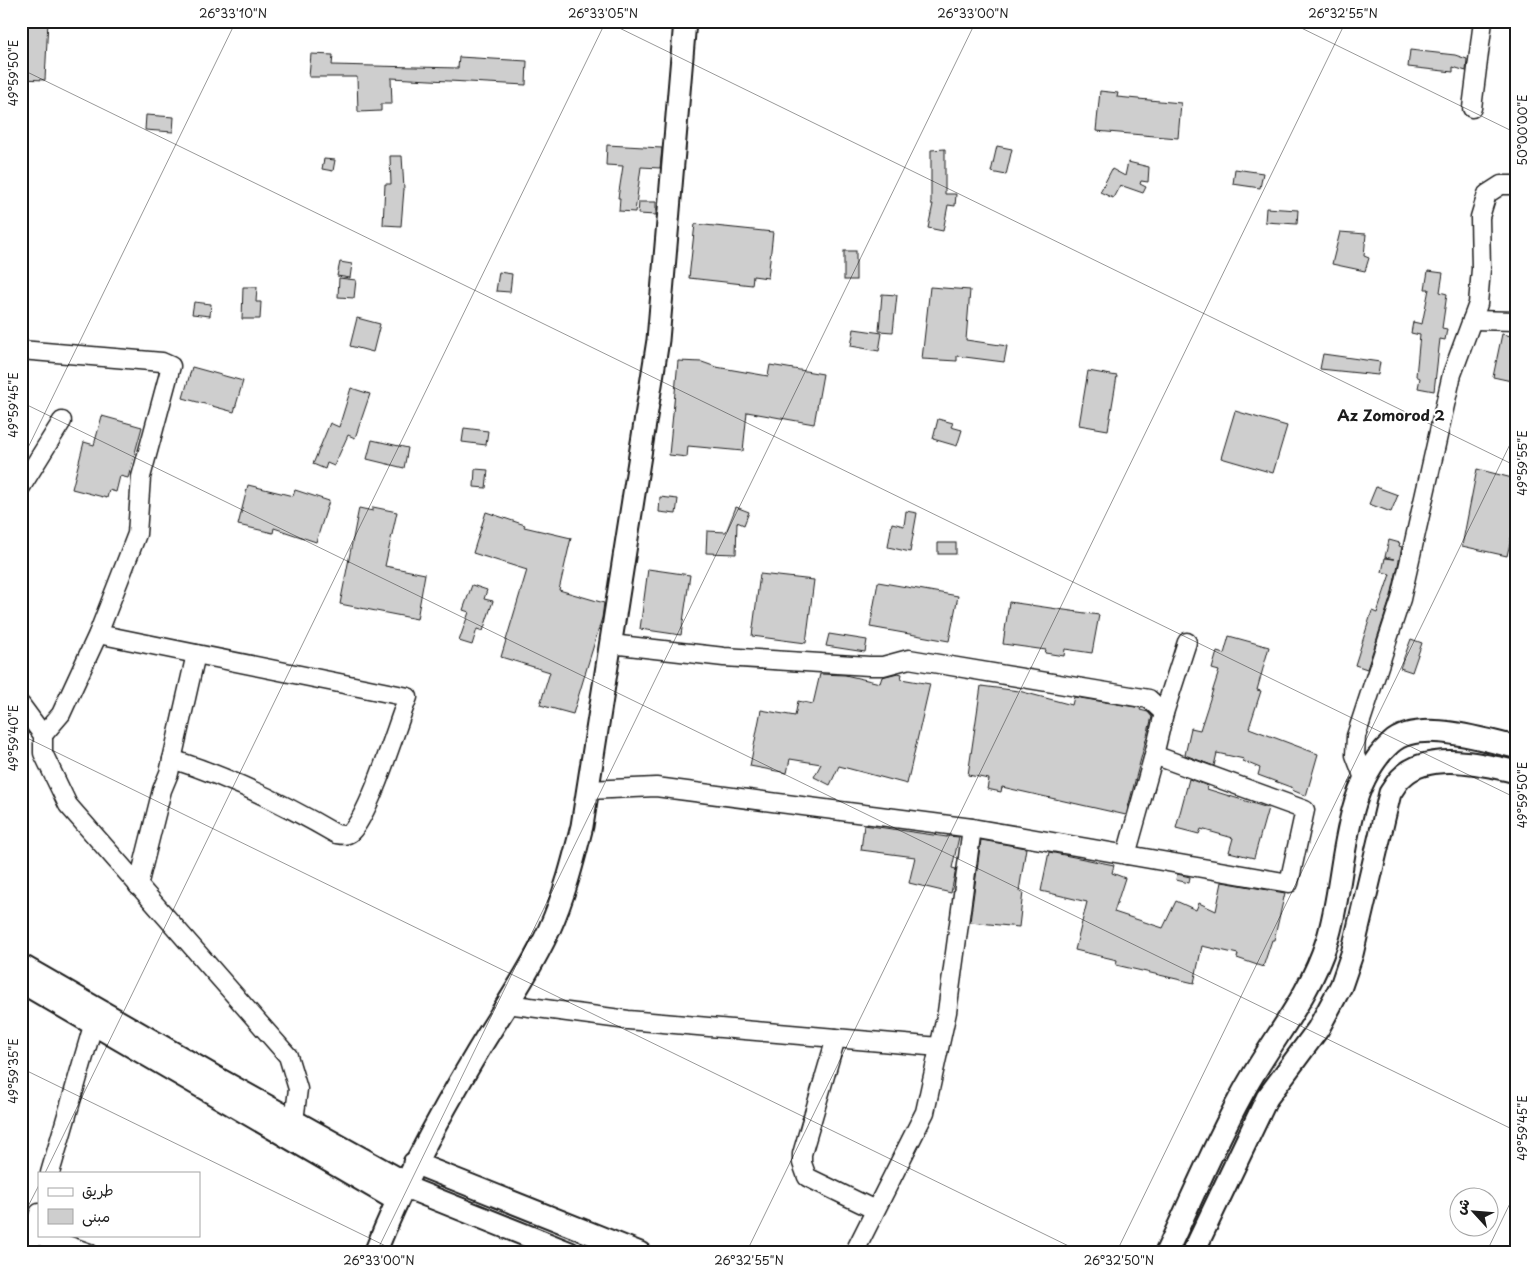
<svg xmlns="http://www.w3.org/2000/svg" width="1537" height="1274" font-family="'Playpen Sans','Playpen Sans Arabic',sans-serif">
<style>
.building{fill:#cecece;stroke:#1c1c1c}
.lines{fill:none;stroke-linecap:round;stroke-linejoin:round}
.minor-casing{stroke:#1c1c1c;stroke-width:21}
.tertiary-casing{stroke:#1c1c1c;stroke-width:25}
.minor{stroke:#fff;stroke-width:18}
.tertiary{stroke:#fff;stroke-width:21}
.ticks{fill:none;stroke:#1c1c1c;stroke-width:1;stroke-opacity:0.45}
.labels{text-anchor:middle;stroke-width:4;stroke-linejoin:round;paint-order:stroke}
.neighbourhood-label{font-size:15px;font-weight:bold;fill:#1c1c1c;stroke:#fff}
.neatline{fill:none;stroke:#1c1c1c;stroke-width:2}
.ticks-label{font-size:12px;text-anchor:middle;fill:#1c1c1c}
</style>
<rect width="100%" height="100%" fill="#fff"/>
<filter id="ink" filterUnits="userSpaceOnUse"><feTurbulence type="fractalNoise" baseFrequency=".02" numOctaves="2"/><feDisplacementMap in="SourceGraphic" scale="10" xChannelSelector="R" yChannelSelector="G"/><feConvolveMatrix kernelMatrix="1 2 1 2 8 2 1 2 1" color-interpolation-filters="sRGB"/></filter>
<g filter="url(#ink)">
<!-- building -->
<g class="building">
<path d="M21 21H48L45 80 21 79Z"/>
<path d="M1410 50 1455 55 1467 59 1466 71 1453 67V72L1408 67Z"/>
<path d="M311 54 333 55 332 65 458 68 459 57 527 61 526 85 391 78 392 104H381V111L358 112 357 77H309Z"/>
<path d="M1100 91 1118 93 1117 97 1181 103 1178 138 1096 131Z"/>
<path d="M146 115 174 117 173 132 145 130Z"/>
<path d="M607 145 662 148 660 168 641 167 635 212 619 211 620 198H618L623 166 606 165Z"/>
<path d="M997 146 1012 149 1006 175 991 172Z"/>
<path d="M945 149V194H956L955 206 948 205 943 231 928 228 933 204H931V150Z"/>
<path d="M390 156H402L404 189 401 226 383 225 385 184H391Z"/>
<path d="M324 159 335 160 333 171 322 169Z"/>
<path d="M1128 162 1149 167 1148 182 1141 181 1140 184 1146 187 1143 193 1120 185 1113 198 1100 192 1112 169 1125 176Z"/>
<path d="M1235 169 1263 173 1260 188 1233 184Z"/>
<path d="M639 202H656V215L638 214Z"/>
<path d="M1266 208 1298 210 1297 224 1265 222Z"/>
<path d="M695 224 773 232 768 278 753 276 752 285 689 278Z"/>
<path d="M1340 232 1366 234 1364 256 1369 258 1365 271 1332 264Z"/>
<rect x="844" y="251" width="12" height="29"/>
<path d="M340 262 352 264 350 278 337 276Z"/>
<path d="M1428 271 1443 273 1440 292 1447 294 1442 328 1447 329 1445 340 1440 339 1434 391 1418 388 1420 378 1416 376 1420 335 1411 333 1413 322 1422 324 1429 289H1425Z"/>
<path d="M499 272 512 274 510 292 496 291Z"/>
<path d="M339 278 356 280 354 298 338 297Z"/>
<path d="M243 287H257L256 302H261L260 319H242Z"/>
<path d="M930 287 970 290 966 340 1007 346 1004 362 957 356V361L922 359Z"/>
<path d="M882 294 897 295 893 332 879 331Z"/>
<path d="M194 302 211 304 210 316 192 314Z"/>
<path d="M357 318 380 324 373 352 350 346Z"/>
<path d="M854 329 882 333 879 351 851 346Z"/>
<path d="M1502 334 1516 337V382L1493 377Z"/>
<path d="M1323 354 1380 362 1378 375 1320 369Z"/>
<path d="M678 361 702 362 716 367 768 376 770 365 823 374 814 424 747 412 743 451 688 446 687 457 669 455Z"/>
<path d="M192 367 243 381 234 412 183 398Z"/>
<path d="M1088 371 1117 376 1108 430 1079 425Z"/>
<path d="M351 388 370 394 355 438 348 435 334 466 327 463 325 469 313 464 330 423 339 427Z"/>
<path d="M1235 411 1287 426 1273 473 1221 458Z"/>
<path d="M102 416 142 427 128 478 120 476 116 492 109 490 107 498 72 489 84 442 94 445Z"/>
<path d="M938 419 953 423 951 427 962 430 957 446 933 439Z"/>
<path d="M464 428 488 431 486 445 462 442Z"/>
<path d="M372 440 408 448 404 468 367 459Z"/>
<path d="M475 469 488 470 486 488 474 487Z"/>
<path d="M1477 469 1516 479V517L1507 556 1462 546Z"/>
<path d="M248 485 293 496 295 490 329 501 316 542 274 528 273 533 238 525Z"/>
<path d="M1376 487 1398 495 1391 512 1369 504Z"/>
<path d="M660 497 678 499 676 514 659 512Z"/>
<path d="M373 507 397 512 385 566 425 574 417 619 340 604 359 508 373 511Z"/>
<path d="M736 507 749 512 744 525 737 522 736 554 706 553 707 531 726 532Z"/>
<path d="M906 511 917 513 910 552 888 547 892 523 904 526Z"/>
<path d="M486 512 525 525 524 527 571 538 559 590 604 603 602 618 573 714 540 705 550 672 501 657 527 570 473 553Z"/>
<path d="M1389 540 1400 543 1399 546 1402 547 1391 596 1367 669 1355 665 1372 611 1377 613 1390 574 1382 572 1385 558 1394 559 1385 557Z"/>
<rect x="938" y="543" width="18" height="11"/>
<path d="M648 569 690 575 681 635 640 629Z"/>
<path d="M760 574 814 580 806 643 752 636Z"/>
<path d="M878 582 958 596 949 641 870 627Z"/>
<path d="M472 585 487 590 484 599 493 601 483 631 477 629 472 645 459 641 469 612 463 610Z"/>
<path d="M1009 602 1099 615 1092 653 1065 649 1064 656 1045 653 1046 650 1003 644Z"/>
<path d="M829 634 867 640 865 652 826 646Z"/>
<path d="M1229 636 1269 647 1257 690 1261 691 1249 728 1318 754 1306 796 1292 790 1293 788 1258 775 1260 768 1243 761 1244 759 1217 753 1214 766 1185 755 1191 728 1200 730 1219 671 1212 669 1217 652 1224 654Z"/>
<path d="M1411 639 1422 643 1412 672 1400 668Z"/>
<path d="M898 673 902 674 901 679 930 684 907 784 839 766 830 785 814 777 821 764 790 759 787 773 750 766 761 710 795 716 798 701 813 704 820 674 845 675 880 683 882 677Z"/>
<path d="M981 686 1019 691 1072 705 1074 697 1141 708 1140 710 1148 712 1152 717 1126 815 1002 787 1001 792 987 789 989 779 968 775Z"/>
<path d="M1189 779 1208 786 1207 789 1268 808 1254 858 1229 852 1233 838 1201 829 1199 834 1176 828Z"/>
<path d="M864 825 947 837V836L959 837 952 868 956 869 951 893 909 883 915 857 861 850Z"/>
<path d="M981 840 1026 848 1019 891 1023 892 1019 927 970 922Z"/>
<path d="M1049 852 1114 865 1112 873 1125 878 1114 912 1163 928 1176 901 1196 910 1199 903 1216 911 1222 882 1285 893 1274 940H1272L1263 967 1237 958 1238 954 1202 946 1194 983 1116 965 1117 960 1075 950 1087 902 1041 891Z"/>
<path d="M1177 874 1190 877 1189 883 1176 880Z"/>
</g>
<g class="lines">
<!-- minor casing -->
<g class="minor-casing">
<g id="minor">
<path d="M1472 108 1483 21"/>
<path d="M1472 320 1516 321"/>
<path d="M21 350 162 362 171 366 141 477 137 534 98 634 61 714 43 735"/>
<path d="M21 487 62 421"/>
<path d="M98 634 408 697C396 727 371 812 351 832 346 836 342 835 336 834 283 803 231 778 172 759"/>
<path d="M611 644 724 657 869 666H883L909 659 1149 699 1164 713 1154 755 1305 810 1289 883 972 828 947 1012 925 1112 854 1253"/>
<path d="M21 705 43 735V753L68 805 288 1056 298 1089 294 1121"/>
<path d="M1164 713 1187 642"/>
<path d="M1365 781 1355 755 1356 736 1401 599 1452 374 1478 304 1481 269 1480 217 1487 194 1501 185H1516"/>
<path d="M588 790 656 787 972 828"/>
<path d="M1126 855 1154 755"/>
<path d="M138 886 162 790 169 773 196 654"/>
<path d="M507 1004 628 1020 939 1047"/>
<path d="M836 1038 802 1154V1163L807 1177 875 1210"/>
<path d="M50 1173 97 1012"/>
<path d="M33 1233 89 1253"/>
<path d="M27 1253 39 1213"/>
</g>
</g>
<!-- tertiary casing -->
<g class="tertiary-casing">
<g id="tertiary">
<path d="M21 965 217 1078 404 1182"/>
<path d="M21 982 396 1200"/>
<path d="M414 1163 640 1253"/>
<path d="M403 1186 570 1253"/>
<path d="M375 1253C403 1182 439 1116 478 1051 502 1011 529 973 549 930 564 897 573 862 582 826L658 340 685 21"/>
<path d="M1166 1253C1191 1201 1213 1147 1241 1096 1269 1043 1309 999 1327 941 1347 879 1339 789 1391 743 1419 718 1483 740 1516 747"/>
<path d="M1193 1253 1267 1098 1318 1029 1341 986 1352 954 1390 793C1394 788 1397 781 1402 777 1428 751 1484 764 1516 772"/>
</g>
</g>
<!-- minor -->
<use href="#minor" class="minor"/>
<!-- tertiary -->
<use href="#tertiary" class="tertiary"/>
</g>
</g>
<!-- ticks -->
<path class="ticks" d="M605 21 1516 466M1287 21 1516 133M21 69 1516 798M21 402 1516 1131M21 462 236 21M21 735 1083 1253M21 1068 400 1253M45 1173 606 21M21 1220 39 1185M376 1253 976 21M746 1253 1346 21M1116 1253 1516 432M1486 1253 1516 1191"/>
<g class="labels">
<!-- neighbourhood labels -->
<g class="neighbourhood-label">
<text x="1391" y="421">Az Zomorod 2</text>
</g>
</g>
<!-- margin -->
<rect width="1537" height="1274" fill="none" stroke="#fff" stroke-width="55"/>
<!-- legend -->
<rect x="38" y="1172" width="162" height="65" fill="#ffffff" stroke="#a4a4a4"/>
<rect x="48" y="1188" width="25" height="8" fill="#ffffff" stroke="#a4a4a4"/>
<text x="82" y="1196" font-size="15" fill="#1c1c1c">طريق</text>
<rect x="48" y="1209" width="25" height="15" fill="#cecece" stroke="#a4a4a4"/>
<text x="82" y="1222" font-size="15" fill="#1c1c1c">مبنى</text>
<!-- north arrow -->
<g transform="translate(1474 1212) rotate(296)"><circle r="24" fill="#ffffff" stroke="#a4a4a4"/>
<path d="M0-4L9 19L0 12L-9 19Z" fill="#1c1c1c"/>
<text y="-8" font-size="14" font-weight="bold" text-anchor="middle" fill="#1c1c1c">ش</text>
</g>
<rect x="28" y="28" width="1482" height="1218" class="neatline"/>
<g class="ticks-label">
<text x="233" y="18">26°33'10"N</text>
<text x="603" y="18">26°33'05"N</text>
<text x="973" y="18">26°33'00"N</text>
<text x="1343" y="18">26°32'55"N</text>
<text transform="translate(14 73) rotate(-90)" y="4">49°59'50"E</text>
<text transform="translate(1523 130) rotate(-90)" y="4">50°00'00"E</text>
<text transform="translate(14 405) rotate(-90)" y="4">49°59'45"E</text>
<text transform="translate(1523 463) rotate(-90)" y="4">49°59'55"E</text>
<text transform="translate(14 738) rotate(-90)" y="4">49°59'40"E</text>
<text transform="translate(1523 795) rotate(-90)" y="4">49°59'50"E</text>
<text transform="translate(14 1071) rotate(-90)" y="4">49°59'35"E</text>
<text transform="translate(1523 1128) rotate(-90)" y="4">49°59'45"E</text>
<text x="379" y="1265">26°33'00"N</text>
<text x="749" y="1265">26°32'55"N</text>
<text x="1119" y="1265">26°32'50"N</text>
</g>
</svg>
